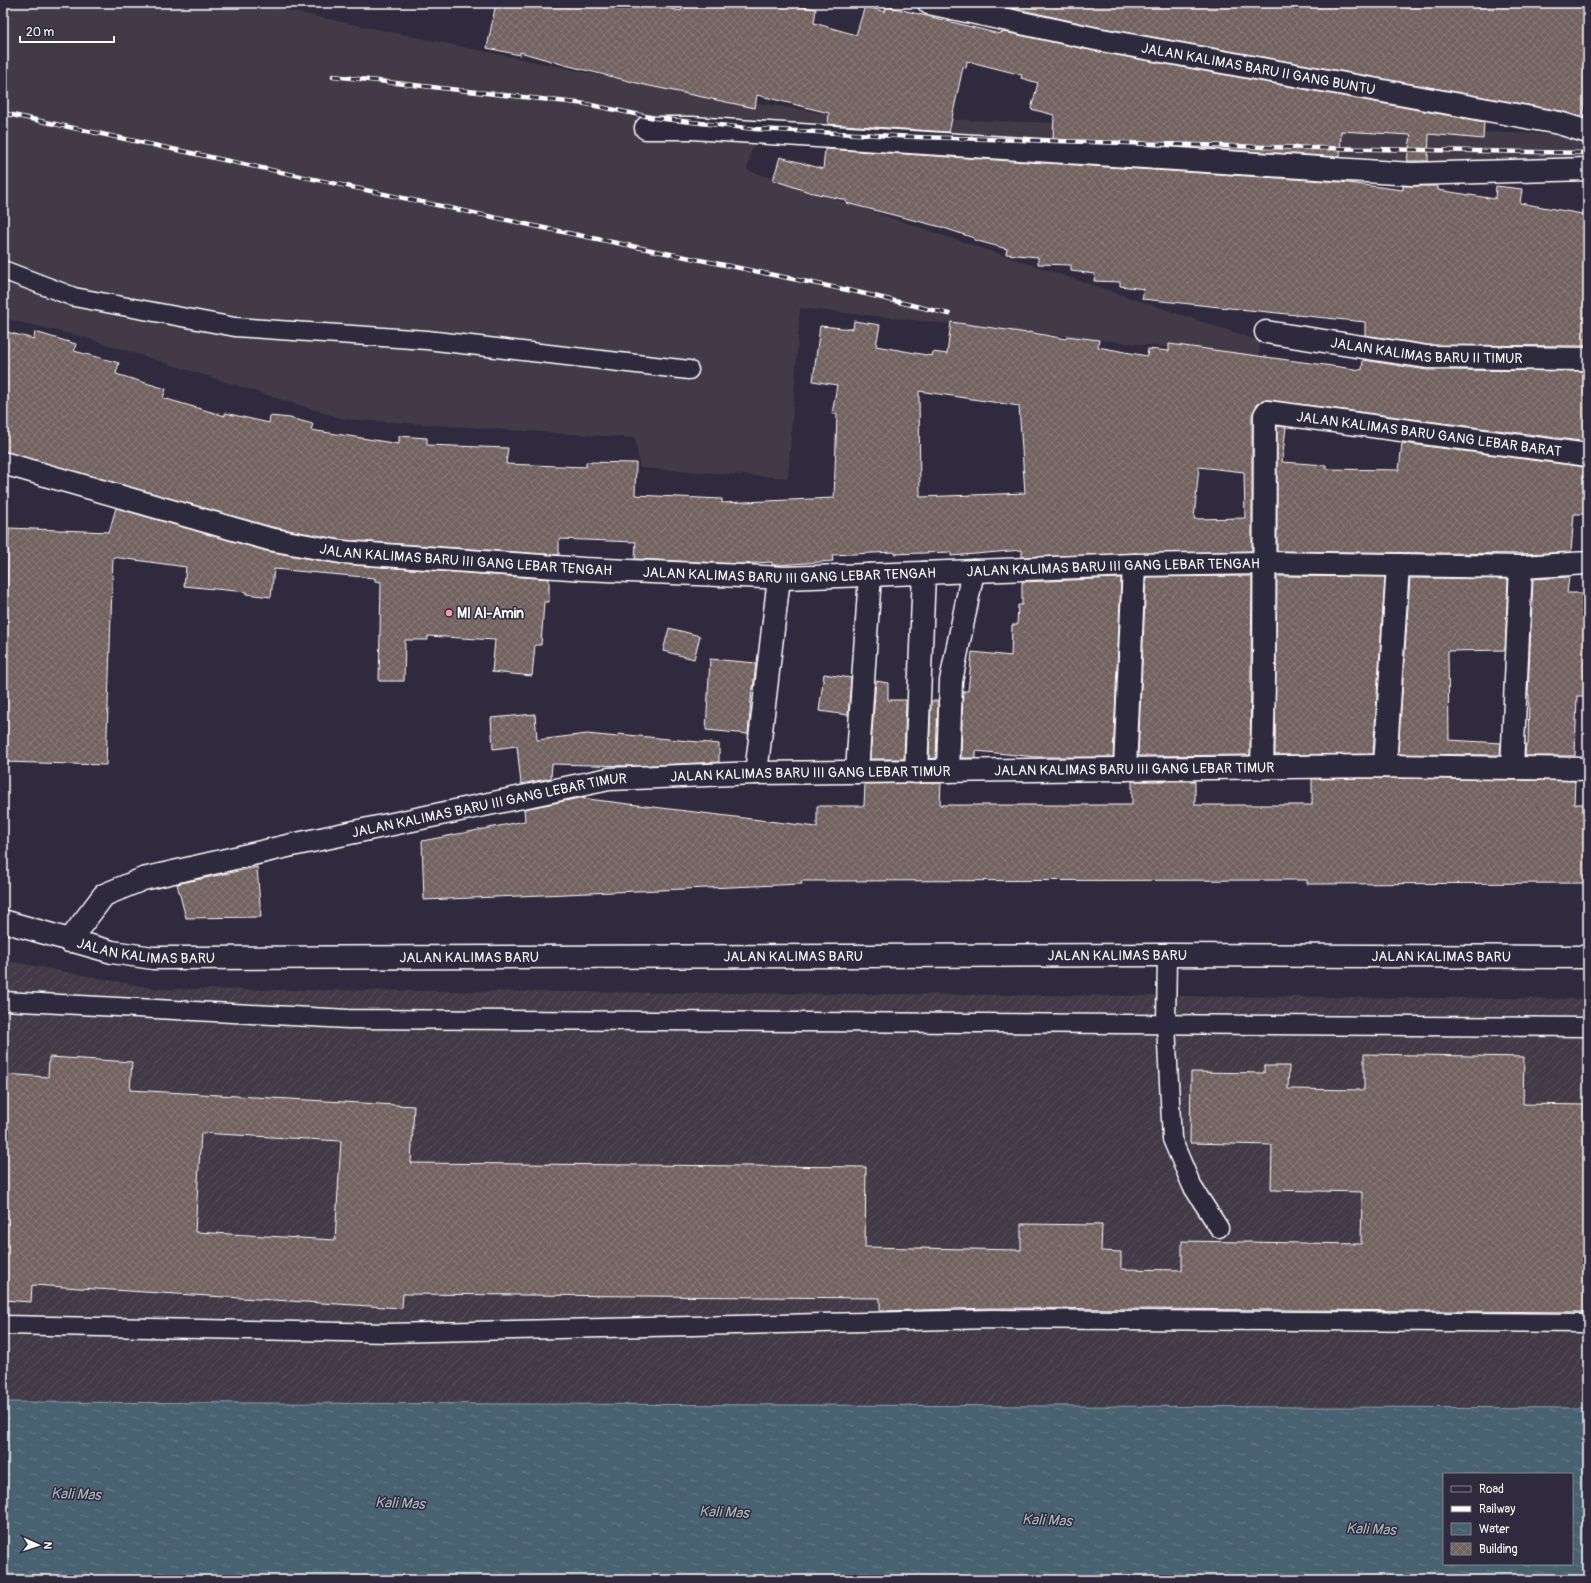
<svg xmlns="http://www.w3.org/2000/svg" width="1591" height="1583" font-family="Pangolin,sans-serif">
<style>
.built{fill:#433b47}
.industrial{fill:url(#industrial-furrows)}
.water{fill:url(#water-ripples);stroke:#92a1aa;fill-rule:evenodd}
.building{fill:url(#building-cross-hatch);stroke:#fff;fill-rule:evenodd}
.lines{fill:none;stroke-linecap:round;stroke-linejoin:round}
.service-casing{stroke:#fff;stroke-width:21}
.minor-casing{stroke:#fff;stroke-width:25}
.tertiary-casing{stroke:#fff;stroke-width:25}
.service{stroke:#2f2a3d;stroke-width:18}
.minor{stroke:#2f2a3d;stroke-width:22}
.tertiary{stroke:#2f2a3d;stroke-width:22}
.rail-casing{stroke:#fff;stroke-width:4.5}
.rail{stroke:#2f2a3d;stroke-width:3;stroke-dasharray:9;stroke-linecap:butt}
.poi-dot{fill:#ff9aa2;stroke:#2f2a3d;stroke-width:1.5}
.labels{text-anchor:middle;stroke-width:3;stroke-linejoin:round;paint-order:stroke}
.street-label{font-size:14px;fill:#fff;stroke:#2f2a3d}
.poi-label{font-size:14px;font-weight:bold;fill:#fff;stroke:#2f2a3d;text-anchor:start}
.water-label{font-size:15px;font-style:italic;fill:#adb8bf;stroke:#2f2a3d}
</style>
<defs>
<pattern id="industrial-furrows" width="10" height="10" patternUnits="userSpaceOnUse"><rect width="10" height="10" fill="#433b47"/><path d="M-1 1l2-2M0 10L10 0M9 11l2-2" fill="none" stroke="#564f59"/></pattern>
<pattern id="water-ripples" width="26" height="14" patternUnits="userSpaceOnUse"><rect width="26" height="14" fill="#496271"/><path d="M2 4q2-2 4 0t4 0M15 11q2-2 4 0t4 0" fill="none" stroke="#647a86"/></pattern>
<pattern id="building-cross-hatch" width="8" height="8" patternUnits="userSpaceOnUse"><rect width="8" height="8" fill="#72625f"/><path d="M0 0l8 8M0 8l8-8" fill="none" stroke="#877a77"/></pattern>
</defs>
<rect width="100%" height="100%" fill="#2f2a3d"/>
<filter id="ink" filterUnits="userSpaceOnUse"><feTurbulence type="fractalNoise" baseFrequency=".025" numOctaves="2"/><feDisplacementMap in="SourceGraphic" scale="8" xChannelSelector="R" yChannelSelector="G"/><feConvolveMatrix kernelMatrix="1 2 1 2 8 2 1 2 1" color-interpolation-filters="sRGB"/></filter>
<g filter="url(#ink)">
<!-- built -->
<path class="built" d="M3 3H251L636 83 839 116 1181 127H1366L1588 136V175L1366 158 754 141 747 170 1260 341 1259 357 800 308 788 478 640 468 635 438 344 419 83 337 3 318Z"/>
<!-- industrial -->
<path class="industrial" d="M3 960 157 989 1588 999V1408L3 1402Z"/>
<!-- water -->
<path class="water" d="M3 1402 1588 1408V1580H353L3 1574ZM1444 1474H1572V1564H1444Z"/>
<!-- building -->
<g class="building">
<path d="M496 3H644L681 11 683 3H779L816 9 814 23 856 35 865 6 885 12 886 6 1000 34 1001 32 1009 33 1094 51 1484 122 1483 139 1429 134 1428 161H1407L1411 135 1341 131 1340 157 1053 139 1054 115 1031 109 1038 83 1021 78 1022 75 967 61 966 68 963 67 949 132 828 124 829 113 757 95 755 108 645 85 565 65 520 52V55L487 48Z"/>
<path d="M1014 3H1588V83L1583 118 1561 111 1098 27 1013 8Z"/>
<path d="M825 149 1340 182 1403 190V186H1438V190L1495 199 1496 186 1522 189 1520 203 1588 215V346L1428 345 1365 335V322L1142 299 1144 289 1120 286V282L1094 281 1095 274 1071 271V265L1038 264V257L1006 254 1007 249 974 240V238L941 227 846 203V200L809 192 773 180 780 157 823 169Z"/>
<path d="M854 321 880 325 876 346 932 356 933 352 947 354 951 322 1028 333V332L1066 339 1067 336 1099 340 1098 347 1147 356 1148 349 1169 351V344L1362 370 1363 360 1427 370 1588 371V442L1269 400H1262L1257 405 1252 415V551L1022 557V550L951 556V552L894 554V552L832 555 833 561 779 565H772V562L742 564 635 559 636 542 559 539V555L343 540 272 527 3 451V331L34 339 35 332 76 344 74 351 119 363 116 374 166 389 163 398 225 416V413L269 423 270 416 290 418 313 424 311 430 399 444V436L427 438V445L508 448 506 464 586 467V462L636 463 635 495 722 499V503L834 498 837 414H832L837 385 813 381 820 326 853 329ZM919 391 1019 406 1025 493 920 497ZM1199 467 1244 472 1245 518 1194 519Z"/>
<path d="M1277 426 1286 427 1282 462 1326 465V469L1399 470 1402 443 1585 467 1584 478H1588V514H1574L1571 552 1521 554 1277 551Z"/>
<path d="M116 508 266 551 339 564 549 579V602H544L541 645H535L532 676 492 672 495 640 428 636V640H405L404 681H379L381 582 375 581V578L274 569 271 597 246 594V592L184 586 186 567 113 557 106 765 3 762V702L9 528 109 532Z"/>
<path d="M1252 576 1250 755 1138 756 1146 577Z"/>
<path d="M1277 576 1385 577 1373 754 1275 755Z"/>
<path d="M1569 577 1567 593H1587L1586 612H1588V696H1577L1575 756H1525L1526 744H1528L1529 695H1528L1533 579Z"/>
<path d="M1121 578 1113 757H1036L976 751V758H961L963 691H968L972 652 1011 656 1012 625H1017L1018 605H1022V582Z"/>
<path d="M1410 578 1508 579 1505 650 1448 651 1449 740 1501 743 1500 755 1398 754Z"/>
<path d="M669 628 700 636 694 659 663 651Z"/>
<path d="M710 659 756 663 753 689H752L748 734 706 730Z"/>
<path d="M824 674 851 678 848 715 819 711Z"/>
<path d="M876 681 888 683V700H906L904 759H870Z"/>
<path d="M931 701H938L936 758 929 759Z"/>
<path d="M535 714 537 740 587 734 618 737V734L719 744V762L632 766 552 764 551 778 521 784 517 746 493 749 491 718Z"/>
<path d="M1385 778 1575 781 1574 804H1588V883L1307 884V880L801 881 802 884 424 900 422 841 525 821 524 809 580 798 817 827V806H864L865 784 941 783 940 805H1132V781H1195V805H1312V779Z"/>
<path d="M257 867 261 917 186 918 177 884Z"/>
<path d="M1364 1054 1524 1057 1523 1104 1588 1105V1312L992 1308 880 1311V1298L403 1294 402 1308 32 1285 31 1302 3 1300V1074L48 1077 49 1057 132 1062 130 1090 414 1106 411 1163 866 1167 865 1247 1021 1250V1224L1102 1225 1101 1251 1121 1252V1269L1182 1270V1241L1361 1244 1362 1192 1271 1190 1272 1145 1190 1143 1191 1072 1264 1073V1066H1289L1288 1089 1364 1090ZM201 1133 341 1141 335 1240 195 1232Z"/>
</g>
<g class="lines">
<!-- service casing -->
<g class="service-casing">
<g id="service">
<path d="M3 270 74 297 235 327 427 340 689 370"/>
<path d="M1167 955 1166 1025 1172 1139 1192 1186 1219 1228"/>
<path d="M3 1001 348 1019 1588 1027"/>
<path d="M3 1325 389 1333 992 1319 1588 1323"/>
</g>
</g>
<!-- minor casing -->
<g class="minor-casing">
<g id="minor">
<path id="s1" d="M929 3 1096 39 1559 123 1588 132"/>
<path d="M646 128H692L1412 174 1588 169"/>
<path id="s2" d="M1266 332 1427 357 1588 359"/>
<path id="s3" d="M3 463 269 539 341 552 584 569 785 578 1134 565 1265 563 1521 567 1588 563"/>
<path d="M1385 766 1398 565"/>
<path id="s4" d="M1262 768 1264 680 1265 415 1267 412 1588 455"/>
<path d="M1512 768 1521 567"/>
<path d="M1125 769 1134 565"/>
<path d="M948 771 951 681 973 571"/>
<path d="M857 772 870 575"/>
<path d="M916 772 924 573"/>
<path d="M756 773 779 578"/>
<path id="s5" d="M69 941 104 895 143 879 292 845 609 779 756 773 1385 766 1588 769"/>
</g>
</g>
<!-- tertiary casing -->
<g class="tertiary-casing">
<g id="tertiary">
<path id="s6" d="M3 921 112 952 153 958 1167 955 1588 957"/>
</g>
</g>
<!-- service -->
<use href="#service" class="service"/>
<!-- minor -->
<use href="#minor" class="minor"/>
<!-- tertiary -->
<use href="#tertiary" class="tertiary"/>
<!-- rail casing -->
<g class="rail-casing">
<g id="rail">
<path d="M333 76 586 104 655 118 755 129 916 137 1266 147 1588 153"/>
<path d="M3 113 563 232 857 292 949 314"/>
</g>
</g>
<!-- rail -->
<use href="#rail" class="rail"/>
</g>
</g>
<!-- markers -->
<circle class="poi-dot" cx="449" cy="613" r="4"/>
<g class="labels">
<!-- street labels -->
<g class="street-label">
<text dy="5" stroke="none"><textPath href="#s1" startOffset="336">JALAN KALIMAS BARU II GANG BUNTU</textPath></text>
<text dy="5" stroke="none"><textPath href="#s2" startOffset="162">JALAN KALIMAS BARU II TIMUR</textPath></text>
<text dy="5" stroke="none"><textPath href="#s4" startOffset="520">JALAN KALIMAS BARU GANG LEBAR BARAT</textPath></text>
<text dy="5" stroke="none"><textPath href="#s3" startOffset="475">JALAN KALIMAS BARU III GANG LEBAR TENGAH</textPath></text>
<text dy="5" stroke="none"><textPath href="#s3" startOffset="1123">JALAN KALIMAS BARU III GANG LEBAR TENGAH</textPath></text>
<text dy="5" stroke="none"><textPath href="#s3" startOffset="799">JALAN KALIMAS BARU III GANG LEBAR TENGAH</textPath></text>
<text dy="5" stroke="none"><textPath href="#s5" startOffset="1102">JALAN KALIMAS BARU III GANG LEBAR TIMUR</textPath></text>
<text dy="5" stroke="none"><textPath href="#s5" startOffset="778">JALAN KALIMAS BARU III GANG LEBAR TIMUR</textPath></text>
<text dy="5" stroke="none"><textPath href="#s5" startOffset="454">JALAN KALIMAS BARU III GANG LEBAR TIMUR</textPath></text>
<text dy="5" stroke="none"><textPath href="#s6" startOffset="147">JALAN KALIMAS BARU</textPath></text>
<text dy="5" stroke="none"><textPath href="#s6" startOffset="1119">JALAN KALIMAS BARU</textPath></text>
<text dy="5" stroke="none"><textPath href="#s6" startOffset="795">JALAN KALIMAS BARU</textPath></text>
<text dy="5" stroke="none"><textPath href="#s6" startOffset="1443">JALAN KALIMAS BARU</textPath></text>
<text dy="5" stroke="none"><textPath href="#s6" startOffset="471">JALAN KALIMAS BARU</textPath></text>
</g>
<!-- poi labels -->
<g class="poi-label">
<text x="457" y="618">MI Al-Amin</text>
</g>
<!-- water labels -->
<g class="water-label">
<text transform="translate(76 1494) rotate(2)" y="5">Kali Mas</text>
<text transform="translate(400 1503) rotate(2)" y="5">Kali Mas</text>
<text transform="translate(724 1512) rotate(2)" y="5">Kali Mas</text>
<text transform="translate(1047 1520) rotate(2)" y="5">Kali Mas</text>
<text transform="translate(1371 1529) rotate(2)" y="5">Kali Mas</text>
</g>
</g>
<!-- margin -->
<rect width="1591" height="1583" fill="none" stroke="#2f2a3d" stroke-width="16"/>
<rect x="8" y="8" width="1575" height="1567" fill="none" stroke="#fff" stroke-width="1.5" filter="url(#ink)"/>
<!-- legend -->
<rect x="1443" y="1473" width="130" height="92" fill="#2f2a3d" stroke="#827f8b"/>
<rect x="1451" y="1486" width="20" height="6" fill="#2f2a3d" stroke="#827f8b"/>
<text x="1479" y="1493" font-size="12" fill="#ffffff">Road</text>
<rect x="1451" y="1506" width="20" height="6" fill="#ffffff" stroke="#827f8b"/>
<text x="1479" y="1513" font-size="12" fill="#ffffff">Railway</text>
<rect x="1451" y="1523" width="20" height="12" fill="url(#water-ripples)" stroke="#827f8b"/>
<text x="1479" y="1533" font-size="12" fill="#ffffff">Water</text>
<rect x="1451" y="1543" width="20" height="12" fill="url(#building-cross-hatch)" stroke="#827f8b"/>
<text x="1479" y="1553" font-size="12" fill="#ffffff">Building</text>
<!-- north arrow -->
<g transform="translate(38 1545) rotate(93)" stroke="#2f2a3d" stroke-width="3" paint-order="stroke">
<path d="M0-3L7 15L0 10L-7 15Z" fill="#ffffff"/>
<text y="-6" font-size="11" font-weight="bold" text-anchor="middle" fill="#ffffff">N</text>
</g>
<!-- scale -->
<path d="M20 36v6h94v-6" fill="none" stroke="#ffffff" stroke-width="2"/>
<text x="26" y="36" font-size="12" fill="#ffffff" stroke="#2f2a3d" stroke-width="3" paint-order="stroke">20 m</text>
</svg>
